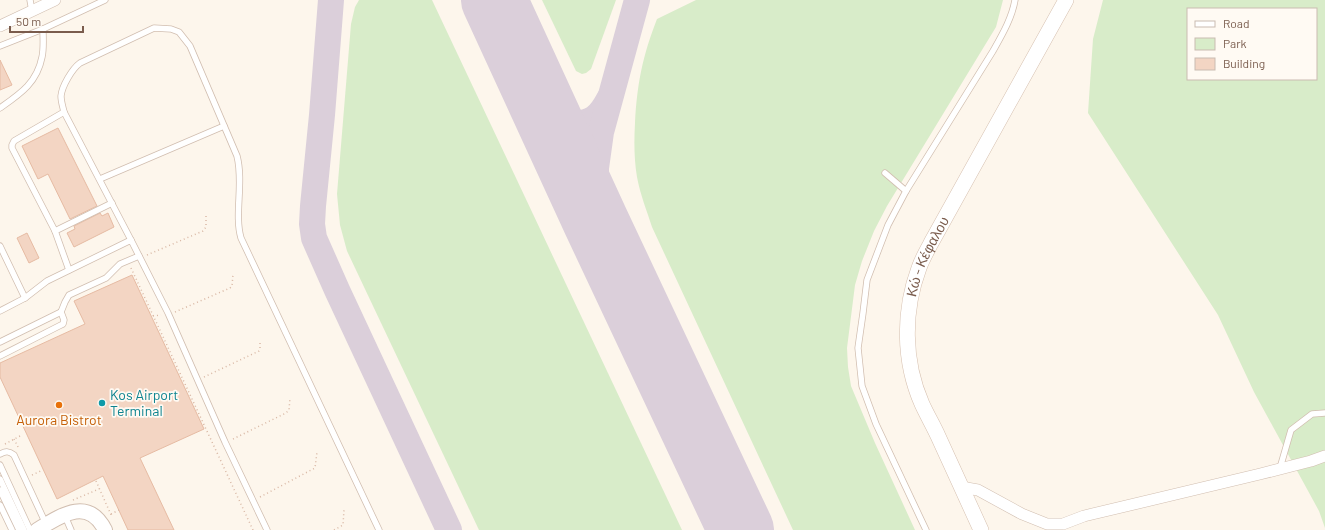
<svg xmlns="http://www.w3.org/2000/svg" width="1325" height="530" font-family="Barlow,sans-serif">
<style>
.green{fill:#d8ecc9;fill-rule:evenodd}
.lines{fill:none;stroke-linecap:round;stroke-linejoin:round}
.taxiway{stroke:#dbcfda;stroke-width:26}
.runway{stroke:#dbcfda;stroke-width:66}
.building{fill:#f3d5c3;stroke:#e6bba3}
.service-casing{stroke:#d1beb0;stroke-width:7}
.minor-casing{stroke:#d1beb0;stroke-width:12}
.tertiary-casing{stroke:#d1beb0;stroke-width:16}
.secondary-casing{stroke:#d6c0b0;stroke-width:16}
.path{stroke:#d9b8a5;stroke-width:1.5;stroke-dasharray:1 3;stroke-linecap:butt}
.service{stroke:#fff;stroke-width:5.5}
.minor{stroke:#fff;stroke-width:11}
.tertiary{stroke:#fff;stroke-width:14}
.secondary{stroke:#fff;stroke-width:15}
.culture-dot{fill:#0f9aa8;stroke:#fffaf3;stroke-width:1.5}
.food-dot{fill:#e8710a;stroke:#fffaf3;stroke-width:1.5}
.labels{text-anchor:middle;stroke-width:3.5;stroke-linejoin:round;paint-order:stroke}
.street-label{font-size:14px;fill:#7a5c4d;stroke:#fffaf3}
.culture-label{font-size:14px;fill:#0d838f;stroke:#fffaf3;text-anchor:start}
.food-label{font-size:14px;fill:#c56008;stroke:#fffaf3}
</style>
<rect width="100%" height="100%" fill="#fdf6ec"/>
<!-- green -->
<g class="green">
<path d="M359 0H432L682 530H479L347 251 340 225 337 194 351 24 355 7Z"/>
<path d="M542 0H616L591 69 586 73 582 74 576 71Z"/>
<path d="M696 0H1003L996 27 887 206 874 231 862 261 855 285 847 348 848 367 851 386 875 443 915 530H793L652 227C647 211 640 194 637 177 634 159 634 141 635 123 637 83 643 55 657 19Z"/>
<path d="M1103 0H1325V528L1319 511 1254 392 1218 315 1088 113 1093 39ZM1188 9H1316V79H1188Z"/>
</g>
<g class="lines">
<!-- taxiway -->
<g class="taxiway">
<path d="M331 0 322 115 313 206 312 224 314 238 337 290 449 530"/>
<path d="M542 104C545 108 549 116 554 119 559 122 567 123 572 123 592 124 600 116 609 99"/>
<path d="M596 222V168L601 132 637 0"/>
</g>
<!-- runway -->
<path class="runway" d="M494 0 596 222 741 530"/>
</g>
<!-- building -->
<g class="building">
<path d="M0 60 12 85 0 90Z"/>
<path d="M58 128 97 206 70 219 48 174 38 179 22 146Z"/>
<path d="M100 213 102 216 108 213 114 227 74 247 67 233 75 229 74 226Z"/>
<path d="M27 233 39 258 29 263 17 238Z"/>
<path d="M132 275 204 429 140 458 174 530H128L103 476 57 499 0 377V363L85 324 74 301Z"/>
</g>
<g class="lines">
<!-- service casing -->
<g class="service-casing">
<g id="service">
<path d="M30 0 32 11"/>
<path d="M0 46 43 29 105 0"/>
<path d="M0 108C20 94 37 83 42 57 44 49 43 38 43 29"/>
<path d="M64 112 14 141 12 145V148L55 231 69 270"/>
<path d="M885 173 906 191"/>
<path d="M100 179 224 126"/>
<path d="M55 231 112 203"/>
<path d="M131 240 64 112C63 107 61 102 61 96 62 86 72 69 80 63L154 28 171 29 179 32 190 46 237 156C244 183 234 214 241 238L379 530"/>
<path d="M0 246 25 298"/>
<path d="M0 311 25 298 47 281 131 240 168 313 225 442 267 530"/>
<path d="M0 342 61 312"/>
<path d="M0 356 59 326 63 324 64 320 61 312 65 302 69 295 106 278 120 264 139 256"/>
<path d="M0 454C6 451 9 451 14 455L46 524"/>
<path d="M0 465 30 530"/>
<path d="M1280 468 1291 430 1312 414 1325 413"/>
<path d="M0 479 24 530"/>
<path d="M0 490 19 530"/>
<path d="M0 505 12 530"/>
<path d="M65 516 71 530"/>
<path d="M926 530 876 424 862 386 858 348 863 313 867 280 888 225 906 191 993 51C1002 35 1012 18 1015 0"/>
</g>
</g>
<!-- minor casing -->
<g class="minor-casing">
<g id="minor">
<path d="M0 26 55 0"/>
<path d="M961 487 978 490 1022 514 1047 524H1063L1084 516 1260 474 1311 461 1325 456"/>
</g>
</g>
<!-- tertiary casing -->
<g class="tertiary-casing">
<path id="tertiary" d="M37 530C60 516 88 496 105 530"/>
</g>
<!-- secondary casing -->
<g class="secondary-casing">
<g id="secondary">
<path id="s1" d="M981 530C967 499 952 467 938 436 933 425 927 415 922 404 903 361 903 311 919 268 922 259 927 251 931 243L1066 0"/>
</g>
</g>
<!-- path -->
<g class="path">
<path d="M147 255 203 231 206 227V214"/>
<path d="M131 268 253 530"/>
<path d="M175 312 230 288 232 286 233 274"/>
<path d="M153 316 161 315"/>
<path d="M204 377 259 351 260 349V341"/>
<path d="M14 439 18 447"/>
<path d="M233 439 286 413 289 410 290 398"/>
<path d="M5 444 20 436"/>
<path d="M32 475 43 470"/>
<path d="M96 481 112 517"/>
<path d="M260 497 315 468 317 452"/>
<path d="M73 500 99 489"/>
<path d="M111 514 119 510"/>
<path d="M334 530 343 525 344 510"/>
</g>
<!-- service -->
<use href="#service" class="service"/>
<!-- minor -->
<use href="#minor" class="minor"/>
<!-- tertiary -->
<use href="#tertiary" class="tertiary"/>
<!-- secondary -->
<use href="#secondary" class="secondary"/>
</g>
<!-- markers -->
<circle class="culture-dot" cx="102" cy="403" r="4"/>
<circle class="food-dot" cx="59" cy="405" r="4"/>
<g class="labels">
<!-- street labels -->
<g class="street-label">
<text dy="5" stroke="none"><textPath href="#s1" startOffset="292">Κώ - Κέφαλου</textPath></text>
</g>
<!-- culture labels -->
<g class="culture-label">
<text x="110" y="400">Kos Airport<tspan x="110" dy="16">Terminal</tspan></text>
</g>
<!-- food labels -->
<g class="food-label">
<text x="59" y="425">Aurora Bistrot</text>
</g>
</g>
<!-- legend -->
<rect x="1187" y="8" width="130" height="72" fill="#fffaf3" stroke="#cabbb1"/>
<rect x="1195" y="21" width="20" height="6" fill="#ffffff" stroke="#cabbb1"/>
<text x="1223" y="28" font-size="12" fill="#7a5c4d">Road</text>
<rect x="1195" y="38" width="20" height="12" fill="#d8ecc9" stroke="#cabbb1"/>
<text x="1223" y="48" font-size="12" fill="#7a5c4d">Park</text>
<rect x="1195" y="58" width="20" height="12" fill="#f3d5c3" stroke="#cabbb1"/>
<text x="1223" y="68" font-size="12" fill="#7a5c4d">Building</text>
<!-- scale -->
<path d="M10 26v6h73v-6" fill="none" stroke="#7a5c4d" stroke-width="2"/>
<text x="16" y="26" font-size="12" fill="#7a5c4d" stroke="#fffaf3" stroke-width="3" paint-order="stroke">50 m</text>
</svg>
